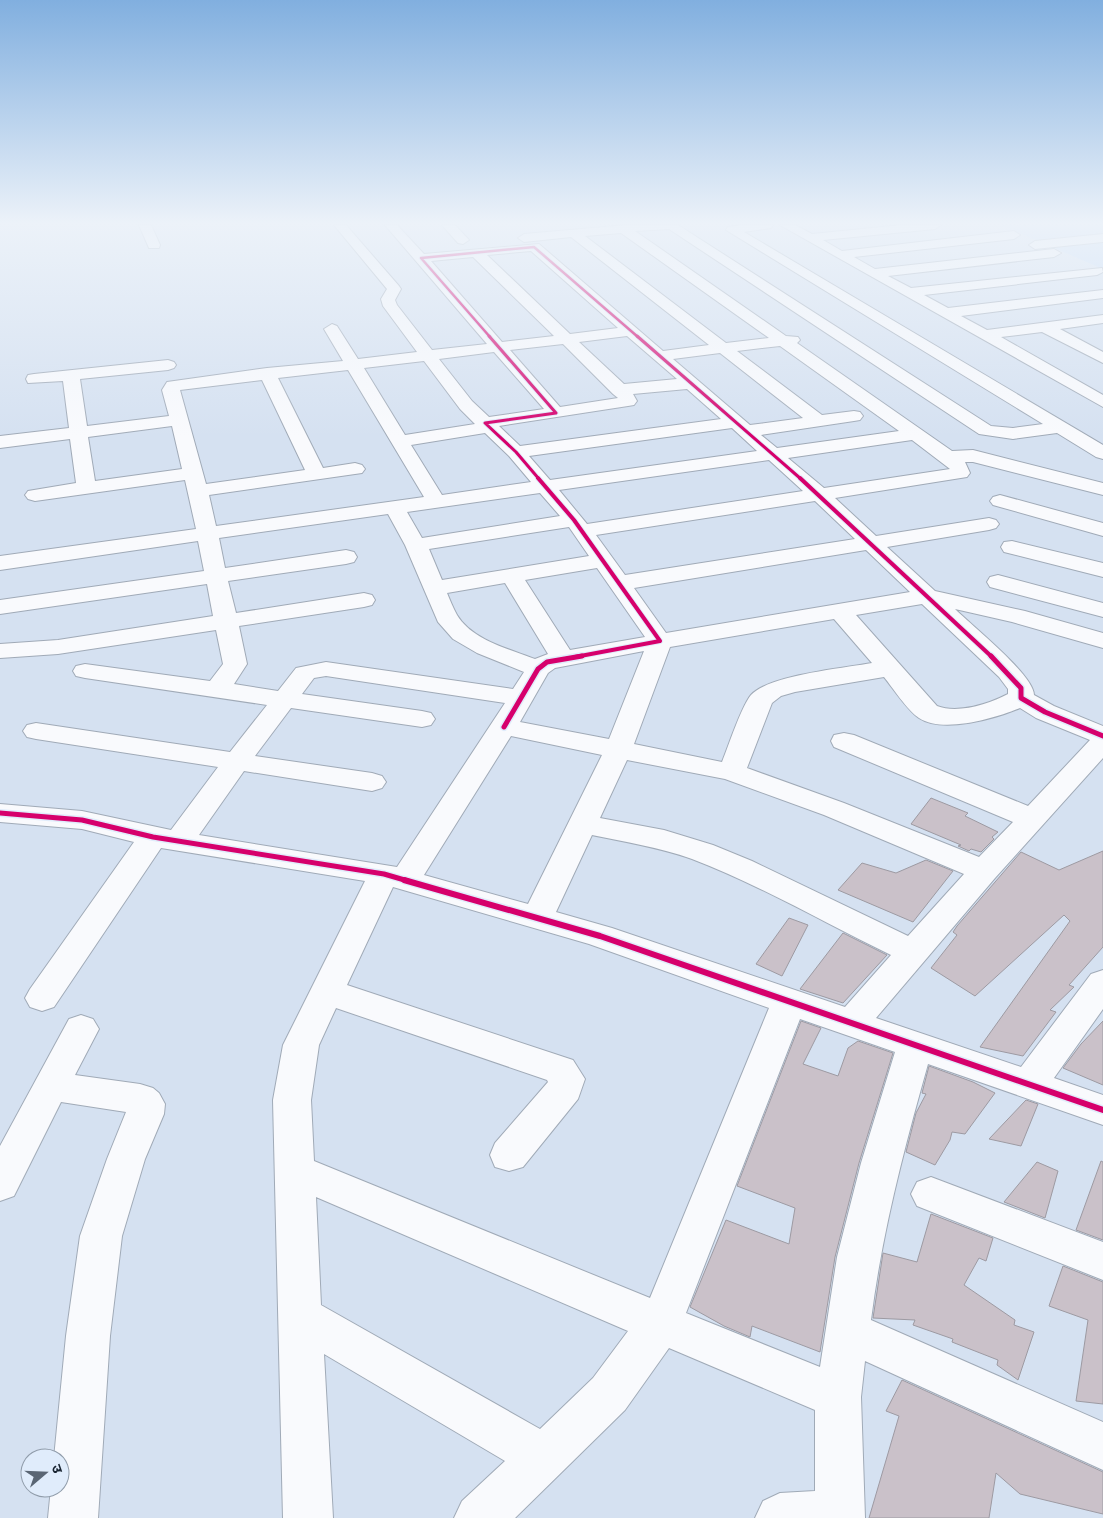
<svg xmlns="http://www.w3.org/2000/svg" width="1103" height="1518" font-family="'Fira Sans Condensed','Noto Sans Devanagari',sans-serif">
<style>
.built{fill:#c2daf8}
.building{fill:#cac1c9;stroke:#9d9aa2}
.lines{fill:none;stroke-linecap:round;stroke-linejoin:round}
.minor-casing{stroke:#a0aab7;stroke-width:2}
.minor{fill:#f9fafd;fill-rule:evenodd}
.cycleway-far4-casing{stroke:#e0ecfb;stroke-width:4.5}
.cycleway-far3-casing{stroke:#e0ecfb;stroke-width:5}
.cycleway-far2-casing{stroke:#e0ecfb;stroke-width:6}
.cycleway-far1-casing{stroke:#e0ecfb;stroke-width:8}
.cycleway-casing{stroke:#e0ecfb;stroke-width:9}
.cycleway-far4{stroke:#d6006c;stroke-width:2.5}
.cycleway-far3{stroke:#d6006c;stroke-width:3}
.cycleway-far2{stroke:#d6006c;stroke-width:4}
.cycleway-far1{stroke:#d6006c;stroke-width:5}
.cycleway{stroke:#d6006c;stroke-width:6}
</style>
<rect width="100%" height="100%" fill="#d5e1f1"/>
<!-- built -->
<path class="built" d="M1001 225H1103V269Z"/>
<!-- building -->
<g class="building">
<path d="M931 798 968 813 965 816 998 832 992 837 994 839 981 852 971 849 969 851 958 846 961 845 911 824Z"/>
<path d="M1103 851V947L1069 985 1074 987 1050 1010 1056 1012 1023 1056 980 1047 1070 921 1064 915 975 996 931 968 957 935 953 932 957 926 1021 852 1059 870Z"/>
<path d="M926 860 953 871 913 922 838 890 862 863 896 873Z"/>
<path d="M789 918 808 925 782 976 756 964Z"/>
<path d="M843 933 887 955 843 1003 800 989Z"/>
<path d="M801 1021 821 1028 803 1064 838 1076 848 1048 858 1041 893 1053 859 1163 835 1257 820 1352 752 1326 750 1337 724 1326 690 1307 726 1220 789 1244 795 1208 737 1186Z"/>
<path d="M1103 1021V1085L1063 1068 1081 1044Z"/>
<path d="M929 1066 973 1082 995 1093 965 1134 952 1132 950 1140 935 1165 906 1152 916 1113 926 1094 922 1093Z"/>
<path d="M1026 1100 1038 1104 1021 1146 989 1139Z"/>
<path d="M1101 1161 1103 1162V1240L1076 1230Z"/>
<path d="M1037 1162 1058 1171 1045 1218 1004 1202Z"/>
<path d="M931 1214 993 1238 986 1261 979 1258 964 1285 1015 1320 1014 1325 1034 1332 1018 1380 997 1365 998 1360 952 1342 953 1339 913 1325 915 1320 873 1318 883 1253 917 1262Z"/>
<path d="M1063 1266 1103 1282V1404L1076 1401 1088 1320 1049 1306Z"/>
<path d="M902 1380 1103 1472V1514L1020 1494 996 1473 989 1518H869L899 1416 886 1411Z"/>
</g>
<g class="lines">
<!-- minor casing -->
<g class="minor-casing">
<g id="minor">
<path d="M139 225H151L160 245 159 248H149Z"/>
<path d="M334 225H346L399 286 401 289 395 300 397 305 432 350 487 344 385 225H397L424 254 539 244 663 351 709 345 571 237 524 242 518 238 524 234 627 225H678L991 426 1013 428 1043 424 726 230 728 227 743 225H773L771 228 744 232 1103 445V459L1096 457 1057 433 1013 439 979 434 669 229 635 231 786 336 798 337 800 340 797 343 952 451 973 450 1103 483V495L973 462H965L970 473 967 477 835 498 876 536 989 518 996 520 999 524 996 528 989 530 887 547 935 591 1025 611 1103 633V648L1012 622 955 609C971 625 1034 675 1034 695L1054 706 1103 726V758L995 878 876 1018 1021 1067 1091 974 1103 970V1009L1054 1078 1103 1095V1125L928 1064C904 1149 882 1232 871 1320L1103 1422V1470L865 1361 861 1397 865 1518H755L763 1501 780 1493 815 1491V1410L669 1348 625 1410 515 1518H454L462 1501 505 1461 324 1354 333 1518H283L273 1100 283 1045 365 881 161 848 54 1007 42 1011 30 1007 25 998 30 989 134 842 82 829 0 822V804L82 811 171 830 218 767 36 739 27 737 23 731 27 725 36 723 230 752 267 705 85 678 76 676 73 671 76 666 85 664 210 681 223 664 216 630 58 654 0 658V644L58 640 213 616 207 584 0 614V600L204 571 198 541 0 570V556L196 529 185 480 35 501 28 499 25 495 28 491 76 483 70 439 0 448V436L69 428 63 381 28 383 26 379 28 375 34 374 168 360 174 362 176 365 174 368 168 370 80 379 87 426 169 416 162 390 167 382 267 368 343 361 324 329 332 324 337 326 358 359 417 352 383 306 381 299 387 289ZM621 233 769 338 726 343 585 236ZM531 251 618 328 570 334 487 255ZM473 257 554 336 502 342 431 261ZM627 336 677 379 624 384 579 342ZM563 344 613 394 618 398 560 407 510 350ZM780 346 899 431 777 448 761 435 854 421 860 420 863 416 860 412 854 411 822 415 737 351ZM494 352 544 409 489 417 472 401 439 359ZM720 353 803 418 750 425 673 359ZM424 361 460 409 475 424 405 435 364 368ZM348 370 424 497 216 526 209 495 362 473 365 469 362 465 355 463 323 468 278 378ZM262 380 305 470 206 484 180 390ZM687 389 721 419 520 446 499 426 628 406 634 405 637 401 633 394ZM172 426 182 469 95 481 88 437ZM732 428 757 451 550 480 529 456ZM485 433 509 456 531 482 442 495 411 445ZM912 440 950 469 824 488 788 458ZM769 460 803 491 587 524 559 490ZM540 493 560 516 422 538 407 512ZM815 501 855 539 625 575 596 535ZM388 514 405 545 438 622 453 639 477 653 524 672 513 689 326 662 296 668 278 691 234 684 247 664 239 626 364 607 372 605 375 600 372 595 364 593 236 613 228 581 346 564 354 562 357 557 354 552 346 550 225 568 219 538ZM569 527 589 556 442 580 429 549ZM866 550 910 592 666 633 634 588ZM597 568 645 637 570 650 525 580ZM505 583 548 654 535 659C509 649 472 640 457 615 453 608 450 600 447 593ZM922 604 999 677 1008 689V694C989 704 958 714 937 706L856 615ZM834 619 872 663C845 668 769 675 751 695 741 707 729 745 722 762L634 744 670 647ZM644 651 609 739 520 722 548 673 555 668ZM326 676 505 703 397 867 199 835 244 771 372 791 382 788 386 782 382 776 372 773 255 756 291 708 422 727 431 725 435 719 431 713 422 711 302 694 314 678ZM884 677C893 688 907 710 919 718 943 734 996 718 1020 708L1036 718 1090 740 1028 806 854 735 844 733 834 735 831 741 834 747 1013 822 979 857 844 803 747 768 772 703 781 696 795 692ZM511 736 602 755 528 904 424 875ZM627 760 725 779 824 815 964 874 908 936 752 861 713 845 664 830 600 818ZM592 835C625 842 659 847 692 859 760 885 825 923 891 955L845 1007 612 928 556 912ZM393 887 589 944 769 1008 650 1298 314 1161 311 1100 319 1045 336 1008 547 1080 548 1082 495 1143 490 1155 495 1167 509 1171 523 1167 578 1099 585 1079 573 1060 347 985ZM800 1019 895 1052 861 1163 837 1257 820 1367 686 1313ZM316 1197 628 1331 593 1378 540 1429 321 1305Z"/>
<path d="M442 225H455L469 240 463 244 458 243Z"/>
<path d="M780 225H795L812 234 902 225H941L935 229 823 240 842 251 1014 231 1020 235 1014 239 854 257 875 269 1054 249 1061 253 1054 257 888 276 911 288 1102 268 1103 272 1097 275 924 295 948 308 1103 290V298L961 316 987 330 1103 315V323L1060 329 1103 352V363L1042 332 1001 337 1103 395V407Z"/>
<path d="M1103 234V242L1035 249 1029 245 1035 241Z"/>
<path d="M1000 495 1103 523V536L993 505 990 501 993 497Z"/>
<path d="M1012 541 1103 563V577L1004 552 1001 547 1004 542Z"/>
<path d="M998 575 1103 603V617L990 587 987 582 990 577Z"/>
<path d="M81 1015 93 1019 99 1029 75 1075 140 1084 153 1088 159 1093 165 1104 164 1114 145 1159 122 1236 110 1336 98 1518H48L51 1488H60V1458H54L66 1336 80 1236 107 1159 126 1112 61 1102 14 1196 0 1201V1146L69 1019Z"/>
<path d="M931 1177 1103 1242V1280L917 1206 911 1194 917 1182Z"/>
</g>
</g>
<!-- minor -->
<use href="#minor" class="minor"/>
<!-- cycleway-far4 casing -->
<g class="cycleway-far4-casing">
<path id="cycleway-far4" d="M490 337 421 258 534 247 638 337"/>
</g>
<!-- cycleway-far3 casing -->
<g class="cycleway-far3-casing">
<g id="cycleway-far3">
<path d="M489 336 556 413 485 423 516 452 539 479"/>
<path d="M637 336 801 479"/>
</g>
</g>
<!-- cycleway-far2 casing -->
<g class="cycleway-far2-casing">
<g id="cycleway-far2">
<path d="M538 478 574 520 660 641 575 657"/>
<path d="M800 478 992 657"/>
</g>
</g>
<!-- cycleway-far1 casing -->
<g class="cycleway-far1-casing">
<g id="cycleway-far1">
<path d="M991 656 1021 688V698L1045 712 1103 736"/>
<path d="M504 727 538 669 547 662 582 656"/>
<path d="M0 813 82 820 153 837 384 874 408 881"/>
</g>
</g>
<!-- cycleway casing -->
<g class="cycleway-casing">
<path id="cycleway" d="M404 880 600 936 1103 1110"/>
</g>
<!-- cycleway-far4 -->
<use href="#cycleway-far4" class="cycleway-far4"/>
<!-- cycleway-far3 -->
<use href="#cycleway-far3" class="cycleway-far3"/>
<!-- cycleway-far2 -->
<use href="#cycleway-far2" class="cycleway-far2"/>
<!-- cycleway-far1 -->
<use href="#cycleway-far1" class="cycleway-far1"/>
<!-- cycleway -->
<use href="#cycleway" class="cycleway"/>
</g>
<!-- sky -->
<linearGradient id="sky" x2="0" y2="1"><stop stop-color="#81afdf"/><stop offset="0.51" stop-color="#ecf2f9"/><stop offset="1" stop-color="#ecf2f9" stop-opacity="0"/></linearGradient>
<rect width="1103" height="437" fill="url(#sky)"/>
<!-- north arrow -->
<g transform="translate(45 1473) rotate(71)"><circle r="24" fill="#e0ecfb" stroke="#909caa"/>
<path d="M0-4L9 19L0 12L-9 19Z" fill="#5a6674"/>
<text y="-8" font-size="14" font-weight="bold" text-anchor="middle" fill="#182330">उ</text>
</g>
</svg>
